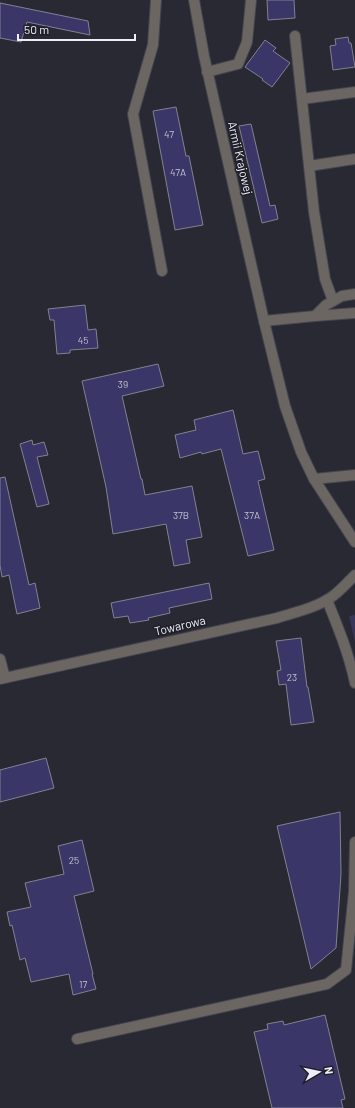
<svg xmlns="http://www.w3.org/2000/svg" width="355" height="1108" font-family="Barlow,sans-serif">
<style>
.green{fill:#393759}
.building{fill:#3a3668;stroke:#818290}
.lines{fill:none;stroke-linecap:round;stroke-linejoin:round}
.minor-casing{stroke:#45454f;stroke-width:12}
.minor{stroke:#6b6661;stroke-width:10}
.labels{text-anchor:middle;stroke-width:3;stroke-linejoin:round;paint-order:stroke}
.number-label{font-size:10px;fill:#c1c0d2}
.street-label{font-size:12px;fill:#eeeef6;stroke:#1f1f2a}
</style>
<rect width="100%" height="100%" fill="#292934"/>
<!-- green -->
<path class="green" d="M355 615V642L349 616Z"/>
<!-- building -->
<g class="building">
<path d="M267 0H294L295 18 268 20Z"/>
<path d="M0 3 88 21 90 35 27 22 21 42 0 38Z"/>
<path d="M348 37 349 43H351L355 67 333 70 330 46 336 45 335 39Z"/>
<path d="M265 40 276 48 273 51 290 63 272 87 262 80 263 79 245 67Z"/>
<path d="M176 107 186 156H189L203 225 175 230 153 111Z"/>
<path d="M251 124 270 206 275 205 278 219 262 223 239 126Z"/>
<path d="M85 305 88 330 96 329 98 348 70 350V353L57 354 54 320H50L48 309Z"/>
<path d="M158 364 164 386 122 396 141 479H142L145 495 192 486 202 537 186 540 190 563 174 566 166 524 113 534 106 487 82 381Z"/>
<path d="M233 410 243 454 258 451 265 479 258 481 274 550 248 556 221 449 202 454 201 452 180 458 175 435 196 430 194 420Z"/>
<path d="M32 440 33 445 44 442 48 455 37 457 49 504 37 507 20 444Z"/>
<path d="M5 477 29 585 35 583 40 608 17 614 9 575 2 577 0 565V478Z"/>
<path d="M209 583 212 599 169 608 170 613 148 618 149 620 130 623 128 616 114 618 111 603Z"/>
<path d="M301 638 307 687H308L314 722 291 725 286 684 279 685 277 671 281 670 276 641Z"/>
<path d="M46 758 54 788 0 802V770Z"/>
<path d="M340 812 341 874 336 948 311 969 277 826Z"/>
<path d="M82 840 94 891 74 896 93 974H92L96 989 73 995 69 974 31 982 25 958 20 960 12 925 10 926 7 912 31 907 25 883 64 874 58 846Z"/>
<path d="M325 1015 345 1099 341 1100 343 1108H272L254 1032 268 1029 267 1024 283 1021 284 1025Z"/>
</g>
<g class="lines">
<!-- minor casing -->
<g class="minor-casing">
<g id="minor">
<path d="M156 0 153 45 133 114 162 271"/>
<path d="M194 0 204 56 264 321 285 406 301 452 314 479 355 542"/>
<path d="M295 36 314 212 325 279 333 301"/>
<path d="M207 72 238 64 247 42 251 0"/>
<path d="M302 99 355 92"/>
<path d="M309 166 355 159"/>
<path d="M315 316 355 313"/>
<path d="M264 321 315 316 326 305 342 296 355 294"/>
<path d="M314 479 355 475"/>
<path d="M327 600C338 627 349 654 355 683"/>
<path d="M0 659 5 678"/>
<path d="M0 679 277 618C296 612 316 608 333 596 341 590 348 582 355 575"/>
<path d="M355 842 354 891H355"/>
<path d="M77 1039 327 984 346 970 354 891"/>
</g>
</g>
<!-- minor -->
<use href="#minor" class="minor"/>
</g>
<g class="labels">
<!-- number labels -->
<g class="number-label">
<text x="169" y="138">47</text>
<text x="178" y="176">47A</text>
<text x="83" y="344">45</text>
<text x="123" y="388">39</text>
<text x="181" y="519">37B</text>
<text x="252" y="519">37A</text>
<text x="292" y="681">23</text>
<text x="74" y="864">25</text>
<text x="83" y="988">17</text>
</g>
<!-- street labels -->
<g class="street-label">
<text transform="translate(240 158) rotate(77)" y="4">Armii Krajowej</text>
<text transform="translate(180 626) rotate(-13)" y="4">Towarowa</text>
</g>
</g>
<!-- north arrow -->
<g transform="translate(319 1072) rotate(81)" stroke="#1f1f2a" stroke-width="3" paint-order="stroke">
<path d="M0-3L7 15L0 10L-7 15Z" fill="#eeeef6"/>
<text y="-6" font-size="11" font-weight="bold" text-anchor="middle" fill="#eeeef6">N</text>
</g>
<!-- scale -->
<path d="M18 34v6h117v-6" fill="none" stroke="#eeeef6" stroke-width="2"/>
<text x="24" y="34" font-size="12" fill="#eeeef6" stroke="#1f1f2a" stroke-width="3" paint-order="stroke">50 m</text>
</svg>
